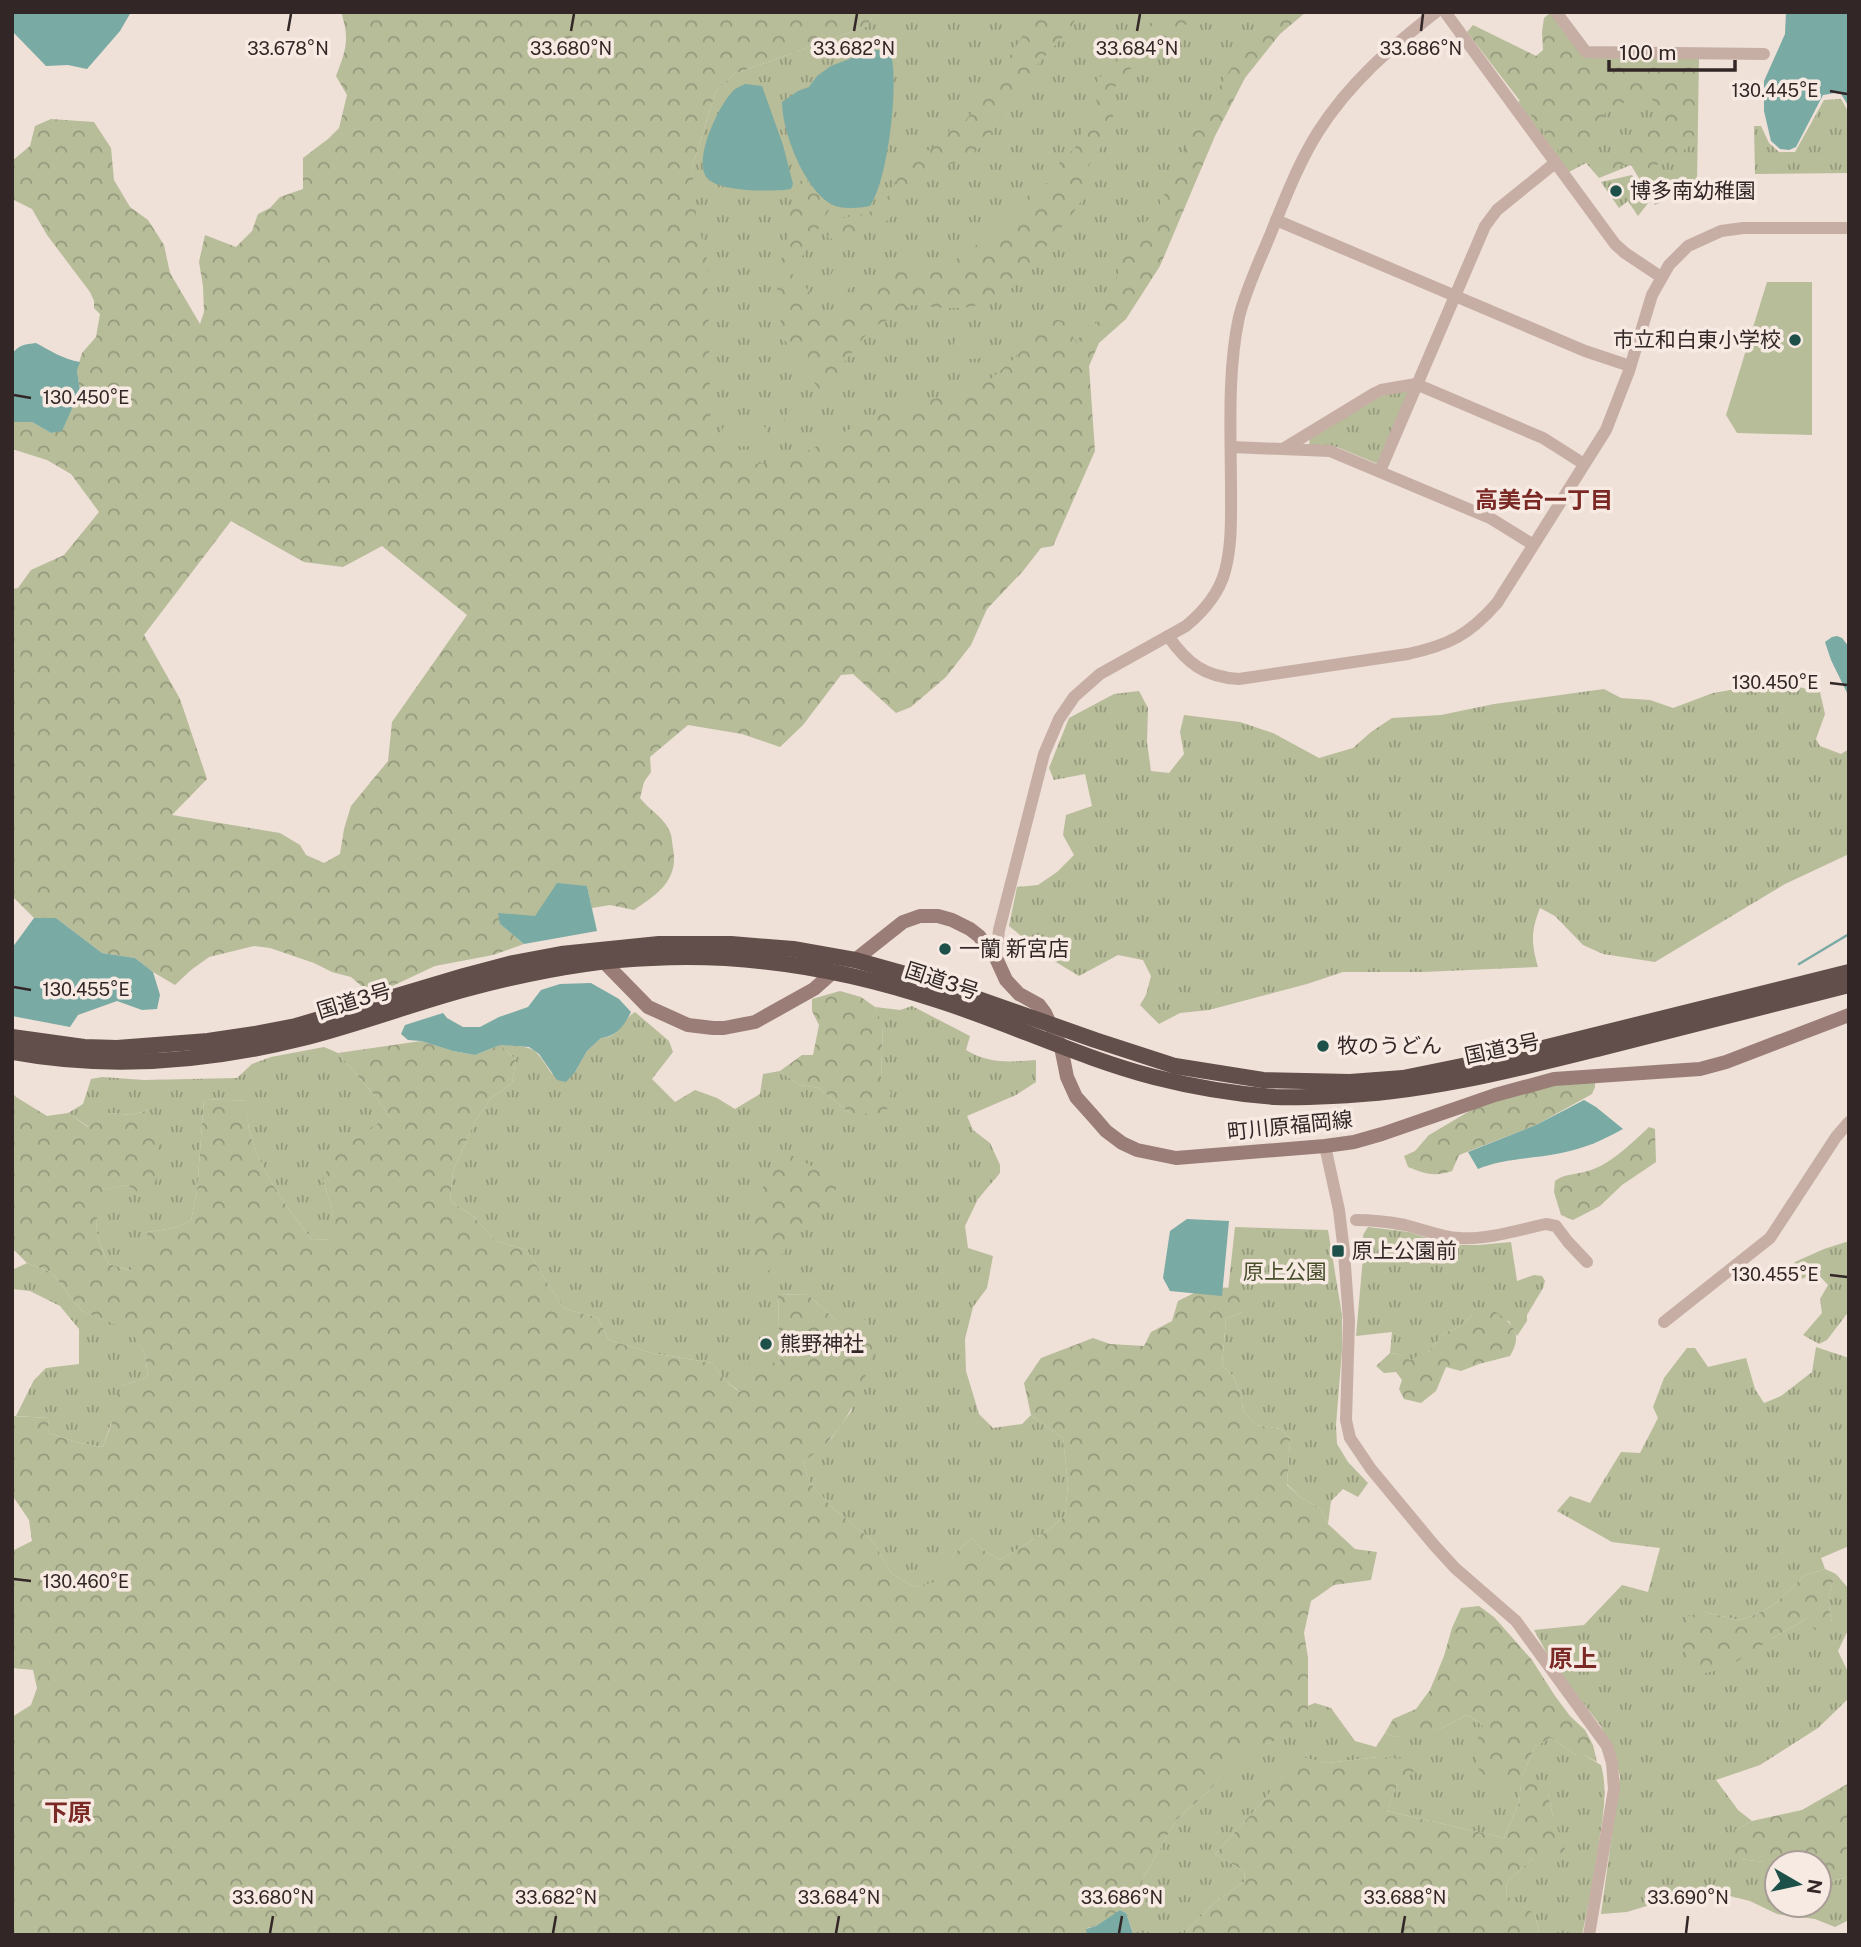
<svg xmlns="http://www.w3.org/2000/svg" width="1861" height="1947" font-family="'Public Sans','Noto Sans JP',sans-serif">
<style>
.grass{fill:url(#grass-tufts)}
.forest{fill:url(#forest-crowns);fill-rule:evenodd}
.garden{fill:#b7bc99}
.water{fill:#79aaa3}
.lines{fill:none;stroke-linecap:round;stroke-linejoin:round}
.stream{stroke:#79aaa3;stroke-width:2.5}
.tertiary{stroke:#c6aea5;stroke-width:12}
.secondary{stroke:#997d76;stroke-width:14}
.trunk{stroke:#624e4a;stroke-width:16}
.ticks{fill:none;stroke:#322726;stroke-width:2.5}
.poi-dot{fill:#1e504a;stroke:#f7eae3;stroke-width:2.5}
.labels{text-anchor:middle;stroke-width:7;stroke-linejoin:round;paint-order:stroke}
.poi-label{font-size:21px;fill:#322726;stroke:#f7eae3;text-anchor:start}
.street-label{font-size:21px;fill:#322726;stroke:#f7eae3}
.park-label{font-size:21px;fill:#484e2b;stroke:#f7eae3}
.neighbourhood-label{font-size:23px;font-weight:bold;fill:#7b2924;stroke:#f7eae3}
.quarter-label{font-size:24px;font-weight:bold;fill:#7b2924;stroke:#f7eae3}
.ticks-label{font-size:18px;text-anchor:middle;fill:#322726;stroke:#f7eae3;stroke-width:7;stroke-linejoin:round;paint-order:stroke}
</style>
<defs>
<pattern id="grass-tufts" width="24" height="20" patternUnits="userSpaceOnUse" patternTransform="scale(1.75)"><rect width="24" height="20" fill="#b7bc99"/><path d="M3 7l-1-3M5 7V3M7 7l1-3M15 17l-1-3M17 17v-4M19 17l1-3" fill="none" stroke="#95997d"/></pattern>
<pattern id="forest-crowns" width="20" height="18" patternUnits="userSpaceOnUse" patternTransform="scale(1.75)"><rect width="20" height="18" fill="#b7bc99"/><path d="M2 6a3 3 0 1 1 6 0M12 15a3 3 0 1 1 6 0" fill="none" stroke="#95997d"/></pattern>
</defs>
<rect width="100%" height="100%" fill="#efe0d8"/>
<!-- grass -->
<g class="grass">
<path d="M875 12H1291L1244 59 1131 302 1049 380 773 476 704 465 692 167 716 91 734 74 867 26Z"/>
<path d="M1582 55 1699 57 1697 182 1655 205 1631 165 1599 178 1586 163 1569 172 1518 102Z"/>
<path d="M1841 99 1849 113V173L1755 174 1754 126H1761L1769 143 1779 152H1795L1824 100Z"/>
<path d="M1632 175 1649 202 1638 216 1628 201 1619 208 1601 182Z"/>
<path d="M1406 390 1408 393 1378 464 1337 447 1309 445 1310 438 1381 396Z"/>
<path d="M1777 682 1820 692 1825 714 1816 739 1820 746 1841 754 1849 749V854L1785 884 1655 962 1603 954 1583 945 1555 916 1540 908C1531 931 1531 943 1538 967L1422 972H1343L1307 984 1209 1010 1180 1013 1159 1024 1140 1005 1146 995 1151 976 1143 960 1118 955 1079 976 1046 956 1009 926 1017 887 1038 885 1057 872 1074 855 1063 835 1066 815 1092 806 1085 774 1054 780 1049 768 1069 718 1114 694 1139 691 1148 708 1147 742 1151 771 1169 773 1184 754 1180 732 1184 715 1240 722 1273 733 1319 758 1353 748 1371 732 1392 718 1441 715 1494 704 1604 689 1621 698 1650 700 1673 708 1713 693Z"/>
<path d="M912 1006 970 1036 966 1050C988 1064 1011 1062 1036 1060V1082L1016 1095 967 1116 973 1130 990 1143 1000 1165V1173L978 1199 965 1226 968 1248 993 1256 987 1288 973 1307 965 1339 966 1371 979 1414 993 1428 1022 1424 1031 1415 1063 1438 1068 1484 1065 1516 1047 1531 1000 1560 983 1550 972 1538 955 1553 934 1583 914 1587 891 1573 873 1541 833 1508 810 1483 803 1462 831 1439 852 1410 837 1321 807 1294 778 1295 780 1366 741 1392 725 1381 712 1363 652 1353 609 1340 598 1318 563 1308 527 1250 496 1241 473 1216 450 1201 453 1171 474 1123 491 1098 512 1083 516 1060 500 1045C535 1047 533 1045 552 1074L575 1072 587 1051 601 1038C622 1037 620 1021 635 1012L669 1041 673 1052 652 1079 675 1102 695 1090 717 1098 735 1109 760 1094 763 1074 780 1071 800 1085 819 1088 851 1114 881 1078 883 1027 875 1007 900 1010Z"/>
<path d="M324 1047 338 1053 375 1096 390 1117 323 1180 332 1209 335 1239 312 1240C286 1206 259 1171 249 1129 247 1120 248 1110 248 1101L204 1099 197 1191 191 1221 174 1228 148 1232 133 1271 109 1264C93 1232 94 1225 102 1190L127 1185 149 1198V1110L131 1115 110 1113 89 1127 68 1113 83 1104 91 1079 102 1077 144 1080 237 1078 252 1064 271 1057Z"/>
<path d="M1235 1227 1328 1230 1342 1315V1350L1336 1425 1337 1444 1348 1462 1368 1483 1358 1497 1343 1489 1331 1501 1328 1524 1321 1509 1300 1497 1287 1484 1290 1439 1281 1429 1256 1425 1243 1411 1241 1393 1233 1376 1222 1365 1226 1319 1242 1312V1306L1227 1300Z"/>
<path d="M1368 1227 1409 1232 1437 1241 1460 1245H1479L1511 1242 1517 1281 1534 1275 1542 1276 1545 1281 1543 1288 1527 1315V1321L1517 1336 1509 1321 1472 1315 1459 1327 1444 1333 1429 1351 1410 1361 1398 1354 1390 1353 1392 1332 1356 1336 1364 1246 1363 1235Z"/>
<path d="M1849 1241V1311L1827 1340 1819 1344 1803 1335 1822 1313 1820 1299 1828 1285 1818 1274 1797 1280 1788 1274 1795 1262 1824 1249Z"/>
<path d="M27 1263 51 1272 82 1311 131 1330 145 1354 148 1377 124 1385 103 1447 80 1443 48 1433 49 1418 16 1416 34 1380 46 1368 79 1364V1329L60 1306 30 1291 12 1289V1270Z"/>
<path d="M1816 1347 1849 1358V1509L1847 1510 1849 1546 1821 1558 1825 1569 1805 1575 1774 1605 1750 1617 1739 1620 1704 1612 1771 1639 1806 1619 1832 1622C1827 1603 1828 1593 1836 1574L1849 1589V1628L1838 1651 1849 1674V1698L1818 1728 1760 1765 1716 1780 1738 1810 1752 1821 1735 1830 1741 1859 1765 1862 1772 1884 1777 1886V1905H1819V1884L1849 1877V1920L1835 1927 1815 1919 1777 1914 1750 1901 1702 1889 1627 1912 1601 1914 1620 1776 1616 1761 1601 1726 1554 1666 1534 1630 1584 1625 1622 1585 1648 1592 1660 1548 1612 1542 1557 1511 1570 1496 1590 1503 1621 1452 1640 1453 1658 1418 1653 1407 1664 1378 1687 1348H1695L1708 1367 1746 1358 1755 1389 1764 1403 1781 1396 1812 1372Z"/>
<path d="M1315 1703 1331 1708 1355 1741 1376 1747 1385 1733 1396 1737 1440 1729 1467 1715 1483 1725 1522 1776 1535 1746 1551 1738 1576 1755H1584L1601 1765C1608 1790 1603 1816 1599 1842 1594 1873 1589 1904 1582 1935H1537L1539 1930 1534 1913 1506 1897 1507 1882 1533 1858 1553 1816 1548 1794 1521 1785 1519 1803 1504 1838 1387 1811 1398 1783 1378 1757 1327 1763 1298 1757 1265 1799 1215 1854 1244 1871 1245 1881 1214 1903 1183 1935H1131L1133 1932 1126 1913 1120 1910 1136 1900 1144 1877 1176 1820 1209 1791 1242 1749 1270 1743 1308 1718 1307 1706Z"/>
</g>
<!-- forest -->
<g class="forest">
<path d="M341 12H875L867 26 734 74 716 91 692 167 696 214 707 260 711 434 723 458H743L754 464 792 459 871 418 908 405 980 388 1014 359 1028 344 1043 318 1064 321 1077 344 1087 326 1097 323 1106 307 1122 262 1139 229 1157 210 1202 114 1230 70 1261 32 1282 12H1306L1280 34 1245 78 1215 136 1160 266 1126 319 1099 343 1089 366 1095 451 1053 546 1041 548 1023 571 987 609 971 645 946 677 911 707 896 713 853 674 841 675 803 725 780 747 742 734 688 725 650 757 651 772 644 782 640 798C649 810 665 818 670 832 672 836 672 843 673 848 679 880 658 894 634 910L610 905 592 908 587 886 535 916 500 924 524 944 493 955 435 966 388 988 366 990 351 977 332 972 314 963 270 948 254 946 209 957 191 970 175 985 153 972 135 958 102 953 56 918H34L12 896V589L18 588 31 570 64 555 99 512 71 474 47 460 12 449V422H32L51 433 62 430 80 391 77 370 82 353 96 337 100 314 94 308V301L90 292 47 235 32 209 12 199V161L30 146 35 126 51 119 94 122 111 148 114 180 130 207 148 220 164 245 170 273 200 324 204 312 203 286 199 262 205 235 236 247 252 231 258 214 270 208 280 197 303 189V158L328 139 339 128 347 95 336 76C346 50 350 39 341 12ZM231 521 304 562 343 567 382 546 467 615 392 722 388 761 351 806 344 829 340 854 324 863 306 855 300 845 280 833 172 815 207 779 180 699 144 635Z"/>
<path d="M1047 12H1080L1069 30 1026 77 991 134 981 147 962 160 939 168 926 183 908 191 889 220 840 242 827 237 842 218 863 214 880 208 890 193 908 160 933 148 949 131 965 121 982 99 990 81 1005 64 1033 19Z"/>
<path d="M1167 12H1204L1143 55 1120 80 1108 96C1110 100 1112 104 1113 108 1116 125 1098 154 1088 167 1089 172 1091 177 1090 182 1083 205 1065 222 1051 240 1036 259 1019 288 996 299 969 312 940 308 912 305L898 316 880 323 863 338 843 364 822 406 792 425 780 426 791 409 810 403 819 389 802 367 783 337 777 295 778 271 787 239V214L804 173 808 183 832 205 792 274C808 288 813 292 813 313L827 325 840 323 849 312 894 266 902 260 924 267 945 265 960 257 1007 222 1035 187 1053 181 1060 161 1075 148 1097 102 1092 91 1099 78 1138 42 1140 30Z"/>
<path d="M1550 13 1587 58 1693 61 1696 66 1698 105 1693 143 1686 149 1665 157 1650 172 1642 174 1634 165 1626 164 1604 172 1598 167 1601 156 1619 149 1631 147 1641 133 1656 120 1657 104 1648 96 1609 107C1594 129 1601 146 1575 161L1564 158 1467 32 1473 25 1536 56 1543 50 1542 32 1544 18Z"/>
<path d="M840 991 861 997 875 1007 883 1026 881 1078 891 1092 888 1108 877 1117 860 1112 851 1114 819 1088 800 1085 780 1071 802 1055H813L819 1025 812 1011V999Z"/>
<path d="M421 1041 453 1051 475 1055 500 1045 516 1060 512 1083 491 1098 474 1123 453 1171 450 1201 473 1216 496 1241 527 1250 563 1308 598 1318 609 1340 652 1353 712 1363 725 1381 740 1392 753 1354 780 1365 778 1295 807 1294 837 1321 866 1320 877 1337C867 1374 857 1408 832 1437 824 1447 813 1454 803 1462L810 1483 833 1508 873 1541 891 1573 914 1587 934 1582 955 1553 972 1538 983 1550 1000 1560 1047 1531 1065 1516 1068 1484 1063 1438 1031 1415 1024 1383 1041 1358 1093 1338 1110 1344 1144 1346 1151 1332 1172 1321 1178 1301 1206 1287 1236 1288 1243 1295 1242 1312 1226 1319 1222 1365 1233 1376 1241 1393 1243 1411 1256 1425 1281 1429 1290 1439 1287 1485 1300 1497 1321 1509 1328 1524 1355 1549 1377 1552 1371 1580 1334 1585 1311 1601 1304 1633 1308 1658V1718L1285 1735 1270 1743 1242 1750 1209 1791 1176 1820 1144 1877 1136 1900 1096 1926 1087 1928V1935H12V1717L31 1705 37 1688 33 1670 12 1668V1551L32 1541 29 1520 12 1495V1416L49 1418 48 1433 80 1443 103 1447 111 1425 117 1396 124 1385 148 1377 145 1354 131 1331 82 1311 51 1272 27 1263 12 1248V1092L16 1097 47 1116 68 1113 88 1127 110 1113 131 1115 149 1110 158 1127 159 1171 149 1199 127 1185 103 1190C94 1225 93 1232 109 1264L132 1271 148 1232 174 1228 191 1221 197 1191 204 1099 249 1101C248 1109 247 1120 249 1129 259 1171 286 1206 312 1240L334 1239 332 1209 323 1180 335 1147 390 1117 375 1096 338 1053Z"/>
<path d="M1570 1081 1595 1082V1087L1592 1094 1536 1125 1459 1155 1452 1171C1433 1177 1426 1174 1408 1167L1404 1156 1415 1151 1429 1135 1478 1106Z"/>
<path d="M1649 1127 1655 1129 1656 1162 1622 1185 1600 1206 1573 1220 1561 1215 1554 1192 1555 1181C1565 1173 1578 1175 1591 1170 1612 1163 1633 1142 1649 1127Z"/>
<path d="M787 1153 819 1170 835 1171 841 1178 833 1196 813 1213 774 1265 759 1281 752 1265 750 1242 752 1218 759 1193Z"/>
<path d="M1493 1310C1512 1323 1524 1333 1510 1356L1479 1364 1461 1371 1446 1367 1436 1391 1421 1403 1404 1399 1399 1389 1402 1380 1396 1372 1384 1373 1376 1366 1390 1353 1398 1354 1410 1360 1429 1351 1444 1333 1459 1327 1472 1315Z"/>
<path d="M1825 1569 1836 1574C1828 1593 1827 1603 1832 1622L1826 1630H1815L1806 1619 1771 1639 1725 1669 1700 1674 1687 1656 1680 1641 1688 1616 1704 1612 1739 1620 1750 1617 1774 1605 1805 1575Z"/>
<path d="M1479 1606 1494 1617 1532 1660 1555 1696 1570 1716 1585 1730 1593 1745 1597 1762 1584 1755H1576L1551 1738 1535 1746 1522 1776 1500 1785 1481 1779 1474 1749 1483 1725 1467 1715 1440 1729 1423 1733 1396 1737 1385 1733 1393 1719 1416 1709 1430 1690 1444 1656 1452 1628 1461 1608Z"/>
<path d="M1298 1756 1327 1763 1378 1757 1399 1758 1421 1766 1398 1783 1387 1811 1504 1838 1519 1803 1521 1785 1532 1783 1548 1794 1553 1816 1566 1852 1533 1858 1507 1882 1506 1896 1534 1913 1539 1930 1537 1935H1183L1214 1903 1245 1881 1244 1871 1215 1854 1265 1799Z"/>
<path d="M1849 1783V1877L1819 1884V1863H1777V1886L1772 1884 1764 1862 1741 1859 1731 1849 1735 1830 1752 1821 1802 1810Z"/>
</g>
<!-- garden -->
<g class="garden">
<path d="M843 261 854 264 858 272 853 284 843 295H833C825 284 831 267 843 261Z"/>
<path d="M1767 282H1812V435L1737 433 1726 415Z"/>
<path d="M977 331C1007 353 976 367 954 354 951 347 954 342 958 336Z"/>
<path d="M752 419 759 421 767 429 766 436 758 446C748 446 732 447 723 445L719 436 724 426Z"/>
</g>
<!-- water -->
<g class="water">
<path d="M12 12H131L120 31 87 69 68 65 46 66 12 31Z"/>
<path d="M1786 12H1849V107L1841 94 1835 93 1823 95 1796 147 1789 150 1780 149 1771 141 1764 111V81L1785 34Z"/>
<path d="M873 50H884L891 54C899 85 888 181 870 206 859 208 842 210 831 204 804 189 782 131 782 102L798 91 809 87 817 76 831 66Z"/>
<path d="M745 84 762 86 783 145 793 184 791 189C773 192 719 192 707 178 692 160 720 102 735 89 738 87 742 86 745 84Z"/>
<path d="M36 343C51 351 63 359 80 362L77 370 80 391 62 431 51 433 32 422H12V354C18 345 26 344 36 343Z"/>
<path d="M1837 636 1842 638 1849 647V697L1831 660 1825 642 1832 637Z"/>
<path d="M557 883 587 886 597 931 524 944 500 924 498 913 535 916Z"/>
<path d="M34 918H56L102 953 135 958 153 972 160 995 157 1009 142 1010 117 1001 78 1015 70 1027 12 1016V948Z"/>
<path d="M591 983 619 999 631 1012C624 1026 616 1037 601 1038L587 1051 575 1072 566 1082 557 1080 539 1054 529 1047 500 1045 475 1055 453 1051 421 1041 408 1040 401 1034 405 1025 443 1013 447 1018 463 1027H480L499 1017 528 1007 541 990 560 984Z"/>
<path d="M1584 1100 1596 1107 1623 1129C1601 1141 1586 1148 1561 1153 1533 1159 1504 1158 1478 1169L1468 1152 1536 1125Z"/>
<path d="M1187 1219 1229 1221 1222 1296 1170 1291 1163 1278 1170 1231Z"/>
<path d="M1120 1910 1126 1913 1133 1933 1131 1935H1087L1086 1929 1096 1926Z"/>
</g>
<g class="lines">
<!-- stream -->
<path class="stream" d="M1799 964 1849 934"/>
<!-- tertiary -->
<g class="tertiary">
<path d="M1445 12 1615 244 1625 253 1661 277"/>
<path d="M1556 12 1586 52 1764 54"/>
<path d="M1276 220 1585 351 1630 366"/>
<path d="M1231 447 1330 451 1490 518 1532 544"/>
<path d="M1283 449 1375 393 1381 390 1416 384 1543 438 1584 464"/>
<path d="M1380 471 1485 226 1497 210 1555 163"/>
<path d="M1168 636C1187 663 1204 677 1239 679L1408 654C1449 645 1469 635 1497 603L1606 430 1629 371 1652 295 1669 265 1688 246 1721 231 1743 228H1849"/>
<path d="M996 958 999 930 1044 754 1059 719 1074 697 1100 674 1186 626C1204 611 1219 594 1225 571 1232 545 1231 518 1231 492 1231 434 1227 373 1239 317 1246 289 1260 260 1271 233 1285 199 1298 164 1318 132 1350 82 1390 48 1436 12"/>
<path d="M1325 1146 1339 1210 1344 1252 1349 1321 1346 1420 1350 1438 1371 1469 1434 1545 1455 1568 1516 1621 1607 1746 1612 1763 1614 1789 1589 1935"/>
<path d="M1356 1220C1372 1220 1389 1222 1405 1225 1423 1229 1440 1237 1459 1238 1487 1240 1518 1230 1546 1224L1556 1226 1568 1242 1587 1262"/>
<path d="M1664 1322 1770 1238 1836 1137 1849 1122"/>
</g>
<!-- secondary -->
<g class="secondary">
<path d="M855 960 903 922 920 916H938L952 920 970 929 979 936 996 958 1006 980 1019 994 1039 1005 1045 1013 1061 1047 1067 1077 1076 1097 1093 1116 1106 1131 1122 1143 1137 1150 1176 1158 1325 1146 1354 1142 1382 1134 1495 1095 1554 1079 1700 1069 1726 1062 1849 1015"/>
<path d="M605 963 648 1007 688 1025 713 1028H724L755 1022 814 989 832 973"/>
</g>
<!-- trunk -->
<g class="trunk">
<path d="M12 1037 84 1047 117 1048 208 1041 255 1034 296 1026 464 976 513 963 561 954 659 944H731L793 949 855 960 916 977 1095 1040 1175 1066 1263 1080 1350 1082 1403 1078 1511 1056 1849 972"/>
<path d="M12 1052C109 1070 207 1062 303 1038 358 1024 411 1004 466 989 526 973 589 960 652 958 749 953 848 970 940 1001 1012 1024 1081 1058 1154 1077 1193 1087 1235 1094 1275 1097 1294 1098 1313 1097 1332 1096 1423 1093 1513 1070 1601 1048 1684 1027 1766 1006 1849 985"/>
</g>
</g>
<!-- ticks -->
<path class="ticks" d="M288 31 291 14M571 31 574 14M854 31 857 14M1137 31 1140 14M1421 31 1423 14M1830 91 1847 94M14 395 31 398M1830 683 1847 685M14 987 31 990M1830 1275 1847 1277M14 1579 31 1581M270 1933 273 1916M553 1933 556 1916M836 1933 839 1916M1119 1933 1122 1916M1402 1933 1405 1916M1686 1933 1688 1916"/>
<!-- markers -->
<g class="poi-dot">
<circle cx="1616" cy="191" r="7"/>
<circle cx="1795" cy="340" r="7"/>
<circle cx="945" cy="949" r="7"/>
<circle cx="1323" cy="1046" r="7"/>
<rect x="1331" y="1244" width="14" height="14" rx="3.5"/>
<circle cx="766" cy="1344" r="7"/>
</g>
<g class="labels">
<!-- poi labels -->
<g class="poi-label">
<text x="1630" y="198">博多南幼稚園</text>
<text x="1781" y="347" text-anchor="end">市立和白東小学校</text>
<text x="959" y="956">一蘭 新宮店</text>
<text x="1337" y="1053">牧のうどん</text>
<text x="1352" y="1258">原上公園前</text>
<text x="780" y="1351">熊野神社</text>
</g>
<!-- street labels -->
<g class="street-label">
<text transform="translate(942 981) rotate(18)" y="7">国道3号</text>
<text transform="translate(354 1001) rotate(-17)" y="7">国道3号</text>
<text transform="translate(1502 1049) rotate(-12)" y="7">国道3号</text>
<text transform="translate(1290 1126) rotate(-6)" y="7">町川原福岡線</text>
</g>
<!-- park labels -->
<g class="park-label">
<text x="1285" y="1279">原上公園</text>
</g>
<!-- neighbourhood labels -->
<g class="neighbourhood-label">
<text x="1544" y="508">高美台一丁目</text>
</g>
<!-- quarter labels -->
<g class="quarter-label">
<text x="1573" y="1667">原上</text>
<text x="68" y="1821">下原</text>
</g>
</g>
<g class="ticks-label">
<text x="288" y="55">33.678°N</text>
<text x="571" y="55">33.680°N</text>
<text x="854" y="55">33.682°N</text>
<text x="1137" y="55">33.684°N</text>
<text x="1421" y="55">33.686°N</text>
<text x="1775" y="97">130.445°E</text>
<text x="86" y="404">130.450°E</text>
<text x="1775" y="689">130.450°E</text>
<text x="86" y="996">130.455°E</text>
<text x="1775" y="1281">130.455°E</text>
<text x="86" y="1588">130.460°E</text>
<text x="273" y="1904">33.680°N</text>
<text x="556" y="1904">33.682°N</text>
<text x="839" y="1904">33.684°N</text>
<text x="1122" y="1904">33.686°N</text>
<text x="1405" y="1904">33.688°N</text>
<text x="1688" y="1904">33.690°N</text>
</g>
<!-- border -->
<rect width="1861" height="1947" fill="none" stroke="#322726" stroke-width="28"/>
<!-- north arrow -->
<g transform="translate(1798 1884) rotate(99)"><circle r="33" fill="#f7eae3" stroke="#a89c97" stroke-width="2"/>
<path d="M0-5L12 26L0 18L-12 26Z" fill="#1e504a"/>
<text y="-10" font-size="19" font-weight="bold" text-anchor="middle" fill="#322726">N</text>
</g>
<!-- scale -->
<path d="M1609 60v10h126v-10" fill="none" stroke="#322726" stroke-width="3.5"/>
<text x="1619" y="60" font-size="21" fill="#322726" stroke="#f7eae3" stroke-width="5" paint-order="stroke">100 m</text>
</svg>
